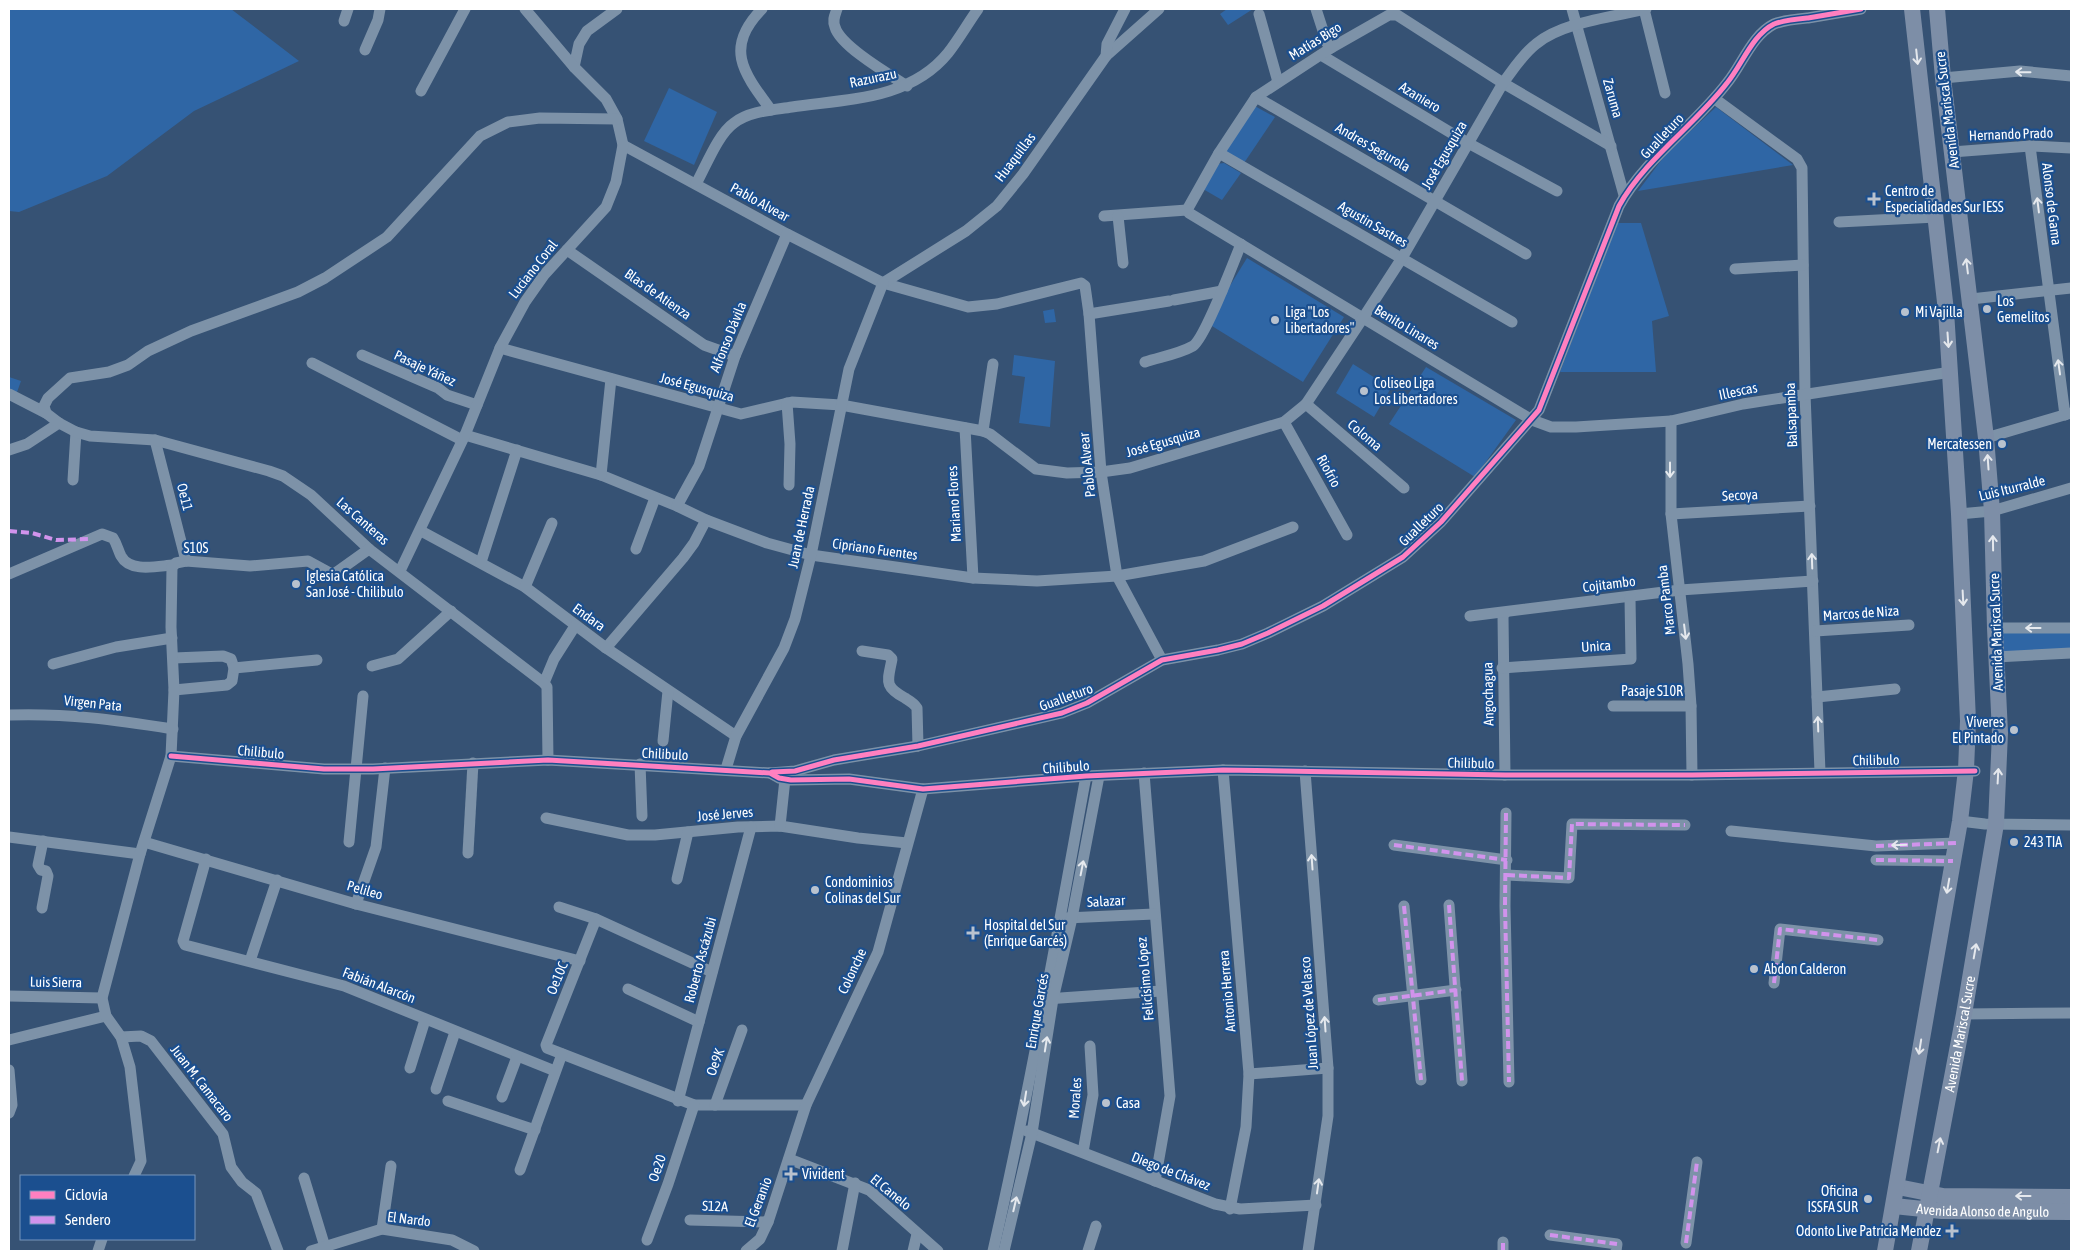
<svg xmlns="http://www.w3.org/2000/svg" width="2080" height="1260" font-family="'Asap Condensed',sans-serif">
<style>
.green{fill:#2f66a5}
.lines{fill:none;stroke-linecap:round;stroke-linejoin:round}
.minor{stroke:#7d92a8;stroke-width:11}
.primary{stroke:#7d8ea7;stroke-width:16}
.quiet{stroke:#d193ec;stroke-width:4;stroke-dasharray:8 4;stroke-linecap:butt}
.cycleway-casing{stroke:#1b4f8f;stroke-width:8}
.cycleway{stroke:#ff80c0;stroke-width:5}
.oneway{stroke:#e5e8ed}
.oneway2{stroke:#e5e9ee}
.poi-dot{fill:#b9c2ce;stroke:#1b4f8f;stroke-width:2}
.labels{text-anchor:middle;stroke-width:4.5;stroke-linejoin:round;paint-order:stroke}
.street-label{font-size:14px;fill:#fff;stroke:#1b4f8f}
.poi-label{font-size:14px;fill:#fff;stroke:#1b4f8f;text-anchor:start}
</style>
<rect width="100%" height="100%" fill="#365274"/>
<!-- green -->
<g class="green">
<path d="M9 9H231L299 61 194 111 107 176 19 212 9 211Z"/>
<path d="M1227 9H1253L1228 25 1220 14Z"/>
<path d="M669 88 717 112 694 165 644 141Z"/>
<path d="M1251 104 1275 117 1242 166 1221 150Z"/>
<path d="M1716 107 1793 165 1638 191 1666 154Z"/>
<path d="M1224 163 1241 173 1222 200 1203 189 1217 164Z"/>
<path d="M1617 223H1641L1669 316 1652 321 1656 372H1560Z"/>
<path d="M1247 258 1344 317 1303 382 1207 323Z"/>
<path d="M1054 309 1056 322 1045 323 1043 311Z"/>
<path d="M1014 355 1055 361 1050 427 1019 423 1025 377 1012 375Z"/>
<path d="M1353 364 1391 388 1374 417 1336 393Z"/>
<path d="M1426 367 1516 420 1475 477 1389 424Z"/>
<path d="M9 377 21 381 16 395 9 392Z"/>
<path d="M1995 628H2071V653L1996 657Z"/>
</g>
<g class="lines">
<!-- minor -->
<g class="minor">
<path d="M762 9C724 48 743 72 771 110"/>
<path d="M837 9C835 15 832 20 835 27 840 46 890 75 907 86"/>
<path d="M1316 9 1327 43 1331 48"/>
<path d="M1572 9 1624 195"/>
<path d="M1644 9 1665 93"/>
<path d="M1259 14 1278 82"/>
<path d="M344 21 348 9"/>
<path d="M365 50 378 20 380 9"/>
<path d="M1321 55 1468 143 1557 191"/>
<path d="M1106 56 1159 9"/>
<path d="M574 67 579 44 587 31 617 9"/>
<path d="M1943 78 2020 71 2071 76"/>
<path d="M421 91 465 9"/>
<path d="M1256 97 1526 254"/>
<path d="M1715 99 1797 159 1802 168 1805 394 1820 772"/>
<path d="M623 145 787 234 883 283 968 307 997 304 1081 283 1085 286 1089 314 1101 472 1117 576 1162 660"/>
<path d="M1611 146 1503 83 1397 15H1389L1331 48 1256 97 1219 153 1187 210 1189 213 1532 420 1551 427H1576L1671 421 1743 404 1951 372"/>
<path d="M2030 146 2065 415"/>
<path d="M1952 152 2030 146 2071 148"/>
<path d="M1219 153 1512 322"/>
<path d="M696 184C706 166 718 134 734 123 749 111 773 110 792 107 846 99 910 100 948 53 959 39 968 23 978 9"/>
<path d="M1104 216 1187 210"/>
<path d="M1118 216 1123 263"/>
<path d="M1839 222 1936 217"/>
<path d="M567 250 704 345 735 356"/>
<path d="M1735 269 1803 265"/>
<path d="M883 283 966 231 997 206 1023 174 1106 56 1107 44 1125 9"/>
<path d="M1971 299 2071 288"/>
<path d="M1174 300 1222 291"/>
<path d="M1089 314 1169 301"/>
<path d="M500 348 741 414 792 402 841 405 983 431 990 434 1036 469 1067 473 1101 472 1130 468 1284 422 1306 404 1363 318 1402 258 1503 83C1513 70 1522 55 1536 44 1562 22 1613 17 1646 9"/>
<path d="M362 355 438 388 447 395 477 405"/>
<path d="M1145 362C1160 357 1179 354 1193 346 1205 338 1234 261 1241 244"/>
<path d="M312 363 462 440"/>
<path d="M9 394 46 413"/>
<path d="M787 403 790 444 789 485"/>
<path d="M1306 404 1404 488"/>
<path d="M1671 421V514L1688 664 1691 706 1692 775"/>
<path d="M1284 422 1347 535"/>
<path d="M965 428 973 578"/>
<path d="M983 431 993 364"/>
<path d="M465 435 601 475 677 506 706 520 767 543 811 555 973 578 1037 581 1117 576 1204 561 1293 527"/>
<path d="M1986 438 2071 413"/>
<path d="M155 440 186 561"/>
<path d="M9 450 27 444 59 423"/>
<path d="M601 475 611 379"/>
<path d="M73 480 76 432"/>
<path d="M677 506 699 466 735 356 787 234"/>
<path d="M1671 514 1810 506"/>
<path d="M1959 514 1992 511 2071 488"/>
<path d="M421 531 525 587 606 648 736 736"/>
<path d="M636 549 655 498"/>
<path d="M481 562 517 450"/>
<path d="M400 571 465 435 500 348 525 302 544 275 606 207 616 182 623 145 617 119 606 99 574 67 525 9"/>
<path d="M9 574 102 534 113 538C117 544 118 550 121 556 130 573 158 566 173 565"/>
<path d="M525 587 552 523"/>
<path d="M1505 613 1503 616 1505 775"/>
<path d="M1470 616 1680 590 1813 581"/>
<path d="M1995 628H2071"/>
<path d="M1815 631 1909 625"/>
<path d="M606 648 683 558 694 543 706 520"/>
<path d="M862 651 888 655 892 659C888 681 883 686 905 698 910 701 914 703 917 708L918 746"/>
<path d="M1996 657 2071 653"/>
<path d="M174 658 223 656 231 659 234 668 232 681 227 685 174 690"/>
<path d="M53 664 116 647 172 638"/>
<path d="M372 666 398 659 451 611"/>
<path d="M234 668 317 660"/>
<path d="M1502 668 1631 659 1630 598"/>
<path d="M544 683 554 659 575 626"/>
<path d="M1817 697 1895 689"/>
<path d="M1613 706H1691"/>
<path d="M9 715C67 713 116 720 173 729"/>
<path d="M663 741 668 691"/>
<path d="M171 756 324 769H373L548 760 770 773 779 778 791 780 849 779 923 789 1086 776 1223 770 1505 775H1692L1975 771"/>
<path d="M548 760 547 687 544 683 369 549 311 495 283 476 269 471 155 440 90 436 76 432 59 423 46 413 44 406 48 398 70 378 109 372 128 365 148 351 191 331 298 292 325 278 387 237 480 136 508 122 540 118 617 119"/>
<path d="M640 764 642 816"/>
<path d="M726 769 736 736 784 648 795 619 811 555 849 369 883 283"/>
<path d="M1223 770 1249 1074 1246 1127 1230 1209"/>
<path d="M1305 771 1328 1068V1116L1308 1251"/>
<path d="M770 773 795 771 834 760 918 746 1062 713 1087 703 1162 660 1218 650 1242 644 1268 633 1323 606 1403 557 1441 522 1539 410 1619 206C1644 160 1695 125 1727 83 1742 65 1752 35 1774 24 1785 20 1797 19 1808 18 1826 15 1843 12 1861 9"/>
<path d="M1144 773 1170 1096 1155 1181"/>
<path d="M1506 813 1505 906 1509 1082"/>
<path d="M546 818 628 835H655L738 827 780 826 858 838 907 843"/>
<path d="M1960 821 1985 824 2071 825"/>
<path d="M780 826 785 779"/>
<path d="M1731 831 1876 846 1956 843"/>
<path d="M9 837 140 854"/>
<path d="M144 842 356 904 580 961"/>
<path d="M349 842 363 696"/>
<path d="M1394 845 1507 860"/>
<path d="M468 853 473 763"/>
<path d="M206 859 183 941 185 945 344 986 555 1071"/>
<path d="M1876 860 1953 861"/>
<path d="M1507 875 1569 878 1572 824 1685 825"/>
<path d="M677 879 688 832"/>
<path d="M356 904 376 847 385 768"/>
<path d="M1449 905 1462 1081"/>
<path d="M1404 906 1421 1080"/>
<path d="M559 907 596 919 712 972"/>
<path d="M42 908 48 876 46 871 41 870 38 865 43 841"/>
<path d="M1066 918 1154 914"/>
<path d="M596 919 546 1045 547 1048 694 1105H806"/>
<path d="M250 961 277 880"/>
<path d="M1774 983 1780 929 1878 940"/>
<path d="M628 989 699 1022"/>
<path d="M9 996 102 998"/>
<path d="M1046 999 1161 991"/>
<path d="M1378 1000 1456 990"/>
<path d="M1964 1014 2071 1013"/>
<path d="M121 1037 141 1036 151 1041 223 1134 231 1167 242 1182 256 1193 278 1251"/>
<path d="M9 1040 106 1016"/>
<path d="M410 1068 425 1020"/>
<path d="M9 1070 12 1105 9 1113"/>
<path d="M1249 1074 1328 1068"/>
<path d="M436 1089 455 1032"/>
<path d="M502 1097 517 1057"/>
<path d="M448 1101 535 1130"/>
<path d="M678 1101 751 827"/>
<path d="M715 1105 742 1030"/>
<path d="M1027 1131 1215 1204 1240 1209 1316 1205"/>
<path d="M1083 1152 1093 1095 1090 1046"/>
<path d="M789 1159 869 1190 938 1251"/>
<path d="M520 1170 562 1054"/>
<path d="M134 1176 141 1161 130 1067 121 1037 106 1016 102 998 140 854 171 756 174 690 171 627 172 567 176 563 186 561 250 566 308 561 330 573 334 574 369 549"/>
<path d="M304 1178 325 1247"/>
<path d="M690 1220 768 1222"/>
<path d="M382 1229 391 1166"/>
<path d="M1550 1235 1617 1244 1616 1251"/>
<path d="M647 1240 668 1184 694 1105"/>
<path d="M1686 1243 1697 1162"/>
<path d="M98 1251 102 1239"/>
<path d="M311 1251 382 1229 452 1240 474 1251"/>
<path d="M746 1251 760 1239 768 1222 806 1105 878 952 923 789"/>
<path d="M842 1251 855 1183"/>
<path d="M913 1251 917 1234"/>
<path d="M993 1251C1029 1094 1057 935 1086 776"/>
<path d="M1004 1251 1032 1133 1053 999 1072 918 1099 776"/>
<path d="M1088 1251 1096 1226"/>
<path d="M1503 1251V1242"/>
</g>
<!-- primary -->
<g class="primary">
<path d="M1898 1187 1943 1196 2071 1197"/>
<path id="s1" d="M1894 1206 1942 1211 2071 1212"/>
<path d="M1885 1251 1960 821 1966 770 1968 721 1959 514 1946 311 1912 9"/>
<path id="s2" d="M1919 1251 1964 1014 1996 824 2000 733 1995 628 1992 511 1986 438 1943 78 1937 9"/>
</g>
<!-- quiet -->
<g class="quiet">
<path d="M9 531 32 533 56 540 89 539"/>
<path d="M1506 813 1505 906 1509 1082"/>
<path d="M1394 845 1507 860"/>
<path d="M1876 846 1956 843"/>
<path d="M1876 860 1953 861"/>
<path d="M1507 875 1569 878 1572 824 1685 825"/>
<path d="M1449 905 1462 1081"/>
<path d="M1404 906 1421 1080"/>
<path d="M1774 983 1780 929 1878 940"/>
<path d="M1378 1000 1456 990"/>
<path d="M1550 1235 1617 1244"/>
<path d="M1686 1243 1697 1162"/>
<path d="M1503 1251V1242"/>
</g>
<!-- cycleway casing -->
<g class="cycleway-casing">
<g id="cycleway">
<path d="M171 756 324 769H373L548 760 770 773 779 778 791 780 849 779 923 789 1086 776 1223 770 1505 775H1692L1975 771"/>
<path d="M772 772 795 771 834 760 918 746 1062 713 1087 703 1162 660 1218 650 1242 644 1268 633 1323 606 1403 557 1441 522 1539 410 1619 206C1644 160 1695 125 1727 83 1742 65 1752 35 1774 24 1785 20 1797 19 1808 18 1826 15 1843 12 1861 9"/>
</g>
</g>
<!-- cycleway -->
<use href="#cycleway" class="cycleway"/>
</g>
<!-- one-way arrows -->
<defs><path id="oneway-shaft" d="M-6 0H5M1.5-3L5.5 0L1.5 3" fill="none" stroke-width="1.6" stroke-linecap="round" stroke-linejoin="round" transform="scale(1.25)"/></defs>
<g class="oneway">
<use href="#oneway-shaft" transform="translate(1917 57) rotate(84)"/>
<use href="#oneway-shaft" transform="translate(1967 266) rotate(-97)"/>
<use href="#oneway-shaft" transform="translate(1948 340) rotate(86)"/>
<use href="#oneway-shaft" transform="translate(1988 462) rotate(-94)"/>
<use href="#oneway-shaft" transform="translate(1993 543) rotate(-91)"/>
<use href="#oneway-shaft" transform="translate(1963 598) rotate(87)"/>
<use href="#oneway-shaft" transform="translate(1998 776) rotate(-87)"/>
<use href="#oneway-shaft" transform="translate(1948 886) rotate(100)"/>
<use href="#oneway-shaft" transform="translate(1975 951) rotate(-80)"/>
<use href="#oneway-shaft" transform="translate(1920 1047) rotate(99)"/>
<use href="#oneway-shaft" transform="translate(1939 1145) rotate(-79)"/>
<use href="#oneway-shaft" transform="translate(2023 1196) rotate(-180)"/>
</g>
<g class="oneway2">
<use href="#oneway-shaft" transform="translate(2023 72) rotate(-179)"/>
<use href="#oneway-shaft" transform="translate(2038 205) rotate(-97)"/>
<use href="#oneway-shaft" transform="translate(2059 367) rotate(-98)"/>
<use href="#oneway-shaft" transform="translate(1670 470) rotate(90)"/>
<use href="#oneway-shaft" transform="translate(1812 561) rotate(-92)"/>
<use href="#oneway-shaft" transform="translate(2033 628) rotate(-180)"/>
<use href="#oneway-shaft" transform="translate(1685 632) rotate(83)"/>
<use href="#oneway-shaft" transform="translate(1818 724) rotate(-92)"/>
<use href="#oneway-shaft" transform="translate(1899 845) rotate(178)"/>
<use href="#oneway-shaft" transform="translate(1312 862) rotate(-94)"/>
<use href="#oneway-shaft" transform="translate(1082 868) rotate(-79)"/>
<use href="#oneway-shaft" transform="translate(1325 1024) rotate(-94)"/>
<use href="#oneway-shaft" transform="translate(1046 1044) rotate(-81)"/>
<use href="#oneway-shaft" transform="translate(1025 1099) rotate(99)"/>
<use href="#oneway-shaft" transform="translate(1318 1186) rotate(-82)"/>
<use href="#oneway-shaft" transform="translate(1015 1204) rotate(-77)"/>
</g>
<!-- markers -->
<g class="poi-dot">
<path d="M1871.5 191.5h5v5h5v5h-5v5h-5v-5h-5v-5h5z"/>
<circle cx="1987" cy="309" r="5"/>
<circle cx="1905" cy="312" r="5"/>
<circle cx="1275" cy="320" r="5"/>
<circle cx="1364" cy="391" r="5"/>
<circle cx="2002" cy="444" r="5"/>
<circle cx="296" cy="584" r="5"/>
<circle cx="2014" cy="730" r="5"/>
<circle cx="2014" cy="842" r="5"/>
<circle cx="815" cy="890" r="5"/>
<path d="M970.5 925.5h5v5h5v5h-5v5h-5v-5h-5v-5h5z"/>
<circle cx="1754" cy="969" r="5"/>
<circle cx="1106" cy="1103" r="5"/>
<path d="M788.5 1166.5h5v5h5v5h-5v5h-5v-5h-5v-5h5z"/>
<circle cx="1868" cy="1199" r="5"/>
<path d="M1949.5 1223.5h5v5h5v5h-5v5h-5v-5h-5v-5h5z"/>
</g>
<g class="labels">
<!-- street labels -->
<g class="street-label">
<text transform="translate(1315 41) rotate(-32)" y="5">Matías Bigo</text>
<text transform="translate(873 78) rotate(-12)" y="5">Razurazu</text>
<text transform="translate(1420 97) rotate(31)" y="5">Azaniero</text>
<text transform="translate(1613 98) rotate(74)" y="5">Zaruma</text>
<text transform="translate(1947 110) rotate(-97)" y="5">Avenida Mariscal Sucre</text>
<text transform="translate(2011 134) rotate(-2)" y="5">Hernando Prado</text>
<text transform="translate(1662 136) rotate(-47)" y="5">Gualleturo</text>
<text transform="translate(1373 147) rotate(30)" y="5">Andres Segurola</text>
<text transform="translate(1444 155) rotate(-60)" y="5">José Egusquiza</text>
<text transform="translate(1015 157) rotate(-53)" y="5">Huaquillas</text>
<text transform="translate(760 202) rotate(29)" y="5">Pablo Alvear</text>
<text transform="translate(2052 204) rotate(83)" y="5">Alonso de Gama</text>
<text transform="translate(1373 224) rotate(30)" y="5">Agustin Sastres</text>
<text transform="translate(533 269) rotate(-52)" y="5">Luciano Coral</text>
<text transform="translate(658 294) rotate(35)" y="5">Blas de Atienza</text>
<text transform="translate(1407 327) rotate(31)" y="5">Benito Linares</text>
<text transform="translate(728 337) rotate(-68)" y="5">Alfonso Dávila</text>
<text transform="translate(425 368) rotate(25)" y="5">Pasaje Yáñez</text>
<text transform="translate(697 387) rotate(15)" y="5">José Egusquiza</text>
<text transform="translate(1738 391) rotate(-12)" y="5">Illescas</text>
<text transform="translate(1791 415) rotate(-92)" y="5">Balsapamba</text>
<text transform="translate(1365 435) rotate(40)" y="5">Coloma</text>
<text transform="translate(1163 442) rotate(-16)" y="5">José Egusquiza</text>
<text transform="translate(1087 465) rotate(-96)" y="5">Pablo Alvear</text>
<text transform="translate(1329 471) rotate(61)" y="5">Riofrio</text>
<text transform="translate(2012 488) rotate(-14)" y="5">Luis Iturralde</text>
<text transform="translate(1740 495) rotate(-3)" y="5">Secoya</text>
<text transform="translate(185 497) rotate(76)" y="5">Oe11</text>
<text transform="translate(954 504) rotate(-93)" y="5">Mariano Flores</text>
<text transform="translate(363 521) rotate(41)" y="5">Las Canteras</text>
<text transform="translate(1421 524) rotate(-44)" y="5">Gualleturo</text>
<text transform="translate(801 527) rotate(-78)" y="5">Juan de Herrada</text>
<text x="196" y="553">S10S</text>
<text transform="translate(875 549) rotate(8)" y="5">Cipriano Fuentes</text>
<text transform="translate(1609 584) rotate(-7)" y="5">Cojitambo</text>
<text transform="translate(1666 600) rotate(-97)" y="5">Marco Pamba</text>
<text transform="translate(1861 613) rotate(-4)" y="5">Marcos de Niza</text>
<text transform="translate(589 617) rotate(36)" y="5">Endara</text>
<text transform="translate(1996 632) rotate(-92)" y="5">Avenida Mariscal Sucre</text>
<text transform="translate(1596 646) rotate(-4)" y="5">Unica</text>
<text x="1652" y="696">Pasaje S10R</text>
<text transform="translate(1488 694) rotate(-91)" y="5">Angochagua</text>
<text transform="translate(1066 697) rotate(-20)" y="5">Gualleturo</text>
<text transform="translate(93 703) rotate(6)" y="5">Virgen Pata</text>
<text transform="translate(261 752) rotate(5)" y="5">Chilibulo</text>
<text transform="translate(665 754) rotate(3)" y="5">Chilibulo</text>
<text transform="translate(1876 760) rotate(-1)" y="5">Chilibulo</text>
<text transform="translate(1471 763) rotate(1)" y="5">Chilibulo</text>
<text transform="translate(1066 767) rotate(-4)" y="5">Chilibulo</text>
<text transform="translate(725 814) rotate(-5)" y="5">José Jerves</text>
<text transform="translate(365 890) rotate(16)" y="5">Pelileo</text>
<text transform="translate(1106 901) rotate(-3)" y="5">Salazar</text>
<text transform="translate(700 960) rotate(-75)" y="5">Roberto Ascázubi</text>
<text transform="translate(852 971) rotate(-65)" y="5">Colonche</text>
<text transform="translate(557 978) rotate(-68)" y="5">Oe10C</text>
<text transform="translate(1145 979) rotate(-95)" y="5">Felicísimo López</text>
<text transform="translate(56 982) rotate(1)" y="5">Luis Sierra</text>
<text transform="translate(379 985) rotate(21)" y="5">Fabián Alarcón</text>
<text transform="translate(1227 991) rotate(-95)" y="5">Antonio Herrera</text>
<text transform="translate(1037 1011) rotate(-80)" y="5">Enrique Garcés</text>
<text transform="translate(1309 1013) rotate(-94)" y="5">Juan López de Velasco</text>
<text dy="5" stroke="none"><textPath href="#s2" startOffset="221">Avenida Mariscal Sucre</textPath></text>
<text transform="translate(715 1062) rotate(-70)" y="5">Oe9K</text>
<text transform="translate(202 1083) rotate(52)" y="5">Juan M. Camacaro</text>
<text transform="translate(1075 1098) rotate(-86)" y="5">Morales</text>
<text transform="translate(657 1168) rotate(-71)" y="5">Oe20</text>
<text transform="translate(1171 1171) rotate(21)" y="5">Diego de Chávez</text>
<text transform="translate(891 1192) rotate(39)" y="5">El Canelo</text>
<text transform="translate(758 1202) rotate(-69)" y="5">El Geranio</text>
<text transform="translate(715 1206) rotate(2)" y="5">S12A</text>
<text dy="5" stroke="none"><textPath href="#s1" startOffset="89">Avenida Alonso de Angulo</textPath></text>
<text transform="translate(409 1219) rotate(7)" y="5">El Nardo</text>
</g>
<!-- poi labels -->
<g class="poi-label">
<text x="1885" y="196">Centro de<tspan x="1885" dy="16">Especialidades Sur IESS</tspan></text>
<text x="1997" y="306">Los<tspan x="1997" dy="16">Gemelitos</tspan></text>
<text x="1285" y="317">Liga "Los<tspan x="1285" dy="16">Libertadores"</tspan></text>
<text x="1915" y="317">Mi Vajilla</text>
<text x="1374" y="388">Coliseo Liga<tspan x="1374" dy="16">Los Libertadores</tspan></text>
<text x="1992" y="449" text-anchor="end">Mercatessen</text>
<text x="306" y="581">Iglesia Católica<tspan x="306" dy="16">San José - Chilibulo</tspan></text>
<text x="2004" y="727" text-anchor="end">Víveres<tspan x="2004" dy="16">El Pintado</tspan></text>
<text x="2024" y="847">243 TIA</text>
<text x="825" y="887">Condominios<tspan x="825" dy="16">Colinas del Sur</tspan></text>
<text x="984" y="930">Hospital del Sur<tspan x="984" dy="16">(Enrique Garcés)</tspan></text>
<text x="1764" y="974">Abdon Calderon</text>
<text x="1116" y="1108">Casa</text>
<text x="802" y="1179">Vivident</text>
<text x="1858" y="1196" text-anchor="end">Oficina<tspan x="1858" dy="16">ISSFA SUR</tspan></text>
<text x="1941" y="1236" text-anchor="end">Odonto Live Patricia Mendez</text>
</g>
</g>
<!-- border -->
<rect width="2080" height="1260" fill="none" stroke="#ffffff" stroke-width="20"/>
<!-- legend -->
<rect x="20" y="1175" width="175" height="65" fill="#1b4f8f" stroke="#7695bc"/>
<rect x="30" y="1191" width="25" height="8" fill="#ff80c0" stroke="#7695bc"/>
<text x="65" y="1200" font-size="15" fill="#ffffff">Ciclovía</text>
<rect x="30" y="1216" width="25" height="8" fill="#d193ec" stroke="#7695bc"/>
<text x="65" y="1225" font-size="15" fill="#ffffff">Sendero</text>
</svg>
